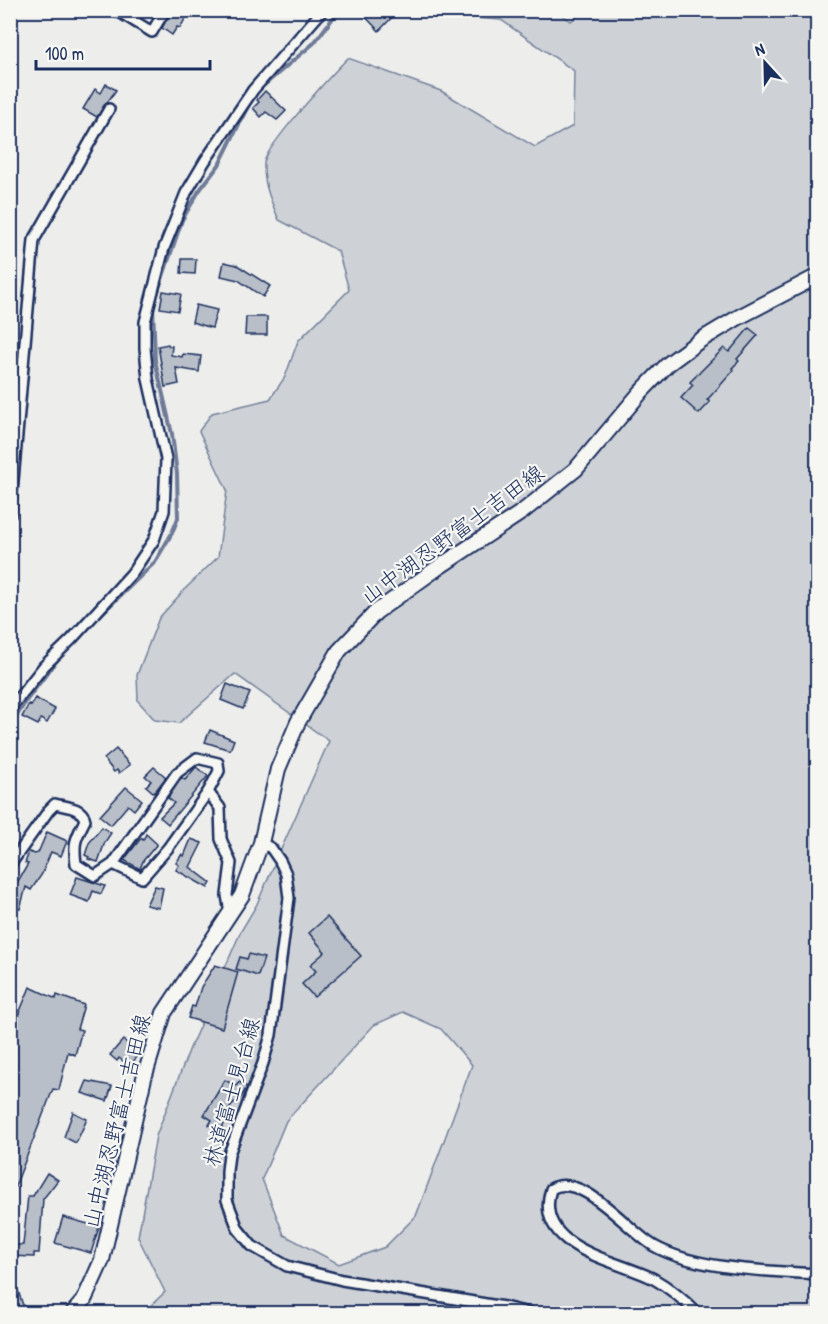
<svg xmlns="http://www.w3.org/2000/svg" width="828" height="1324" font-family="'Patrick Hand','Klee One',sans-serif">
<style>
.green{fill:#ced2d7;stroke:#74809a;stroke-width:1.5;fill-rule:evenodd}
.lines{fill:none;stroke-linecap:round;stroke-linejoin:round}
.stream{stroke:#6e7a96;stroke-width:4}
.building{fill:#b9bfc8;stroke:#1b2f5e;stroke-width:1.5}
.minor-casing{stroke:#1b2f5e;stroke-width:14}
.secondary-casing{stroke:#1b2f5e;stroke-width:18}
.minor{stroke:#f6f6f2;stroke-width:9}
.secondary{stroke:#f6f6f2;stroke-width:14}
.labels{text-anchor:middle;stroke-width:4.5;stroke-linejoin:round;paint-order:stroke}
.street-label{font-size:22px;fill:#1b2f5e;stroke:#f6f6f2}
</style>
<rect width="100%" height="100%" fill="#edeeec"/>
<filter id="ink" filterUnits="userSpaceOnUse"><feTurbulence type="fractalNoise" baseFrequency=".0167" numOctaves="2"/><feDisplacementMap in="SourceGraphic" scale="12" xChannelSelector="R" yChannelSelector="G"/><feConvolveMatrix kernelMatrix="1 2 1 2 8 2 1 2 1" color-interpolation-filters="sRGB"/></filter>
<g filter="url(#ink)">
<!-- green -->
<path class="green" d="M585 10 817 11V1313H143L165 1292 138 1237 156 1136 190 1048 241 931 256 906 329 741 235 674 179 723 155 720 138 701 137 675 159 618 185 589 218 557 227 490 199 431 212 413 270 399 285 377 298 341 349 290 338 251 279 220C271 201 263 184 264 163 265 147 333 73 348 58L441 91 535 147 573 126 574 71 501 20 474 18 467 11H556L571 21ZM403 1012 441 1029 472 1065 416 1216 385 1247 339 1264 284 1235 262 1179 286 1121 374 1025Z"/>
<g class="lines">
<!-- stream -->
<g class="stream">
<path d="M256 92 314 43 339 10"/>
<path d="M88 627 155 562 172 533 178 518 177 474 172 434 155 360 153 306 182 220 199 191 219 165 251 100"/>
<path d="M10 727 26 701 60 656"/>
</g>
</g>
<!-- building -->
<g class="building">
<path d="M172 10H187L183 18 185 19 180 28 177 27 172 35 162 28Z"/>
<path d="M359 10H399L379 31Z"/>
<path d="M106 84 116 90 97 117 83 109 95 89 101 93Z"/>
<path d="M265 91 286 111 277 120 266 112 261 117 253 108 259 102 257 100Z"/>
<path d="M182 259H196L195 274 181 273Z"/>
<path d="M224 262 237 265 270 286 263 297 238 280 221 276Z"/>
<path d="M163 291 181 294 178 311 160 308Z"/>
<path d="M196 305 217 310 212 328 192 322Z"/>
<path d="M246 317H267V335H245Z"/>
<path d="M749 328 758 335 737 359 739 361 732 368 734 370 707 400 710 402 699 414 681 398 693 385 690 382 724 348 729 352Z"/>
<path d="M168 344 169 346H172L171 355 182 357 183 354 201 356 199 372 176 368 179 384 165 387 158 346Z"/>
<path d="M227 684 250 693 243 709 221 700Z"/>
<path d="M35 698 55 709 47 723 41 719 38 725 22 717 29 704 31 706Z"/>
<path d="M210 730 234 740 230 750 205 742Z"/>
<path d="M116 749 130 765 119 773 117 770 114 772 104 759Z"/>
<path d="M154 767 166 777 154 793 146 786 151 781 145 776Z"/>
<path d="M196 767 208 776 168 824 160 817 174 803 168 798 180 780 182 778 185 780Z"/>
<path d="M126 787 142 800 134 810 128 805 111 825 100 816Z"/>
<path d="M102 827 111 833 105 842 98 862 88 859 89 857 85 855 89 843Z"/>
<path d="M47 832 67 841 61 856 51 852 42 874 31 890 26 887 20 909 10 906V895L28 864 25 863 29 852 35 854 38 853Z"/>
<path d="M146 834 157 844 143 861 140 869 124 860 141 838 143 840Z"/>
<path d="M191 839 202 843 190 867 211 883 208 888 176 870 179 865 176 863 182 854 184 856Z"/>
<path d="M77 877 105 886 101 894 93 891 89 902 70 895Z"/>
<path d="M155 886 163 888 159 908 146 905Z"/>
<path d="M327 917 361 956 314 997 302 984 316 971 310 965 325 952 309 933Z"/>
<path d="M249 954 264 958 258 976 236 969 240 957 247 959Z"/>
<path d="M215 965 238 972 222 1028 188 1018 192 1006 195 1007 201 987Z"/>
<path d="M30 987 56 999 57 995 84 1005 77 1029 82 1030 75 1055 68 1052 59 1090 53 1089 11 1197 10 1067 16 1053 10 1051V1035Z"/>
<path d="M123 1040 130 1045 128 1048 138 1056 129 1066 119 1058 117 1061 110 1055Z"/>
<path d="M225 1080 236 1086 239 1082 247 1087 237 1104 234 1102 223 1119 226 1121 220 1131 209 1125 212 1120 204 1115Z"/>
<path d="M87 1081 112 1086 107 1101 82 1093Z"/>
<path d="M73 1112 87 1119 76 1143 64 1137Z"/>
<path d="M47 1173 58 1180 43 1199 39 1253H34V1257L10 1256V1245H23L28 1196H33Z"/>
<path d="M63 1217 99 1227 91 1253 55 1243Z"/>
<path d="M10 1273H12L26 1314H10Z"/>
</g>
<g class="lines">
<!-- minor casing -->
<g class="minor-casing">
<g id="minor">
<path d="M116 10 152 32 165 10"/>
<path d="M10 515 34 240 109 109"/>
<path d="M10 709 44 666 71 640 132 573 154 540 164 511 166 459 148 379 145 348V322L164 248 186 193 205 161 253 90 323 10"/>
<path d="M208 792 220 808 221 839 231 863 227 895 230 913"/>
<path d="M261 843 271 848 280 861 286 874 289 898 271 1035 263 1063 229 1154 227 1171V1200L238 1229 252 1246 287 1266 342 1280 504 1307 533 1314"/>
<path d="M10 865 49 810 55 804C66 807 82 807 85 820 76 839 73 841 76 864L95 876 113 864 142 878 168 848 208 792 219 771 218 763 197 758 177 773 113 864"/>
<path d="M698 1314C685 1301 670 1288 654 1279 618 1260 532 1249 551 1189 581 1170 629 1232 654 1246 696 1270 770 1271 818 1274"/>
</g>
</g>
<!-- secondary casing -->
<g class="secondary-casing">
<path id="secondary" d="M72 1314 84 1300 102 1260 144 1078 164 1013 242 895 261 843 278 769 298 722 339 651 376 612 436 569 522 512 576 469 641 392 668 364 699 341 739 317 818 276"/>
</g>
<!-- minor -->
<use href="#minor" class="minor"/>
<!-- secondary -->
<use href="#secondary" class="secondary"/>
</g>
</g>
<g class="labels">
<!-- street labels -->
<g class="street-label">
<text transform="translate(452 534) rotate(-36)" y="8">山中湖忍野富士吉田線</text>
<text transform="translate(231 1092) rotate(-74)" y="8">林道富士見台線</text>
<text transform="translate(116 1121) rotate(-76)" y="8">山中湖忍野富士吉田線</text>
</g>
</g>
<!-- margin -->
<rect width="828" height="1324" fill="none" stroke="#f6f6f2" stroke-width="36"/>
<rect x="18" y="18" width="792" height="1288" fill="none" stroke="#1b2f5e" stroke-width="2" filter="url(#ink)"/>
<!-- north arrow -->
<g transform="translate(765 63) rotate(338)" stroke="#f6f6f2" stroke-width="4.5" paint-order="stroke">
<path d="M0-4.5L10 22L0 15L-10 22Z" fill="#1b2f5e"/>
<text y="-9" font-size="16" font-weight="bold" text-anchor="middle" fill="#1b2f5e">N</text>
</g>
<!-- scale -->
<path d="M36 60v9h174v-9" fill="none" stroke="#1b2f5e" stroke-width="3"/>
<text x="45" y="60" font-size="18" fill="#1b2f5e" stroke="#f6f6f2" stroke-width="4.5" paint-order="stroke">100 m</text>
</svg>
